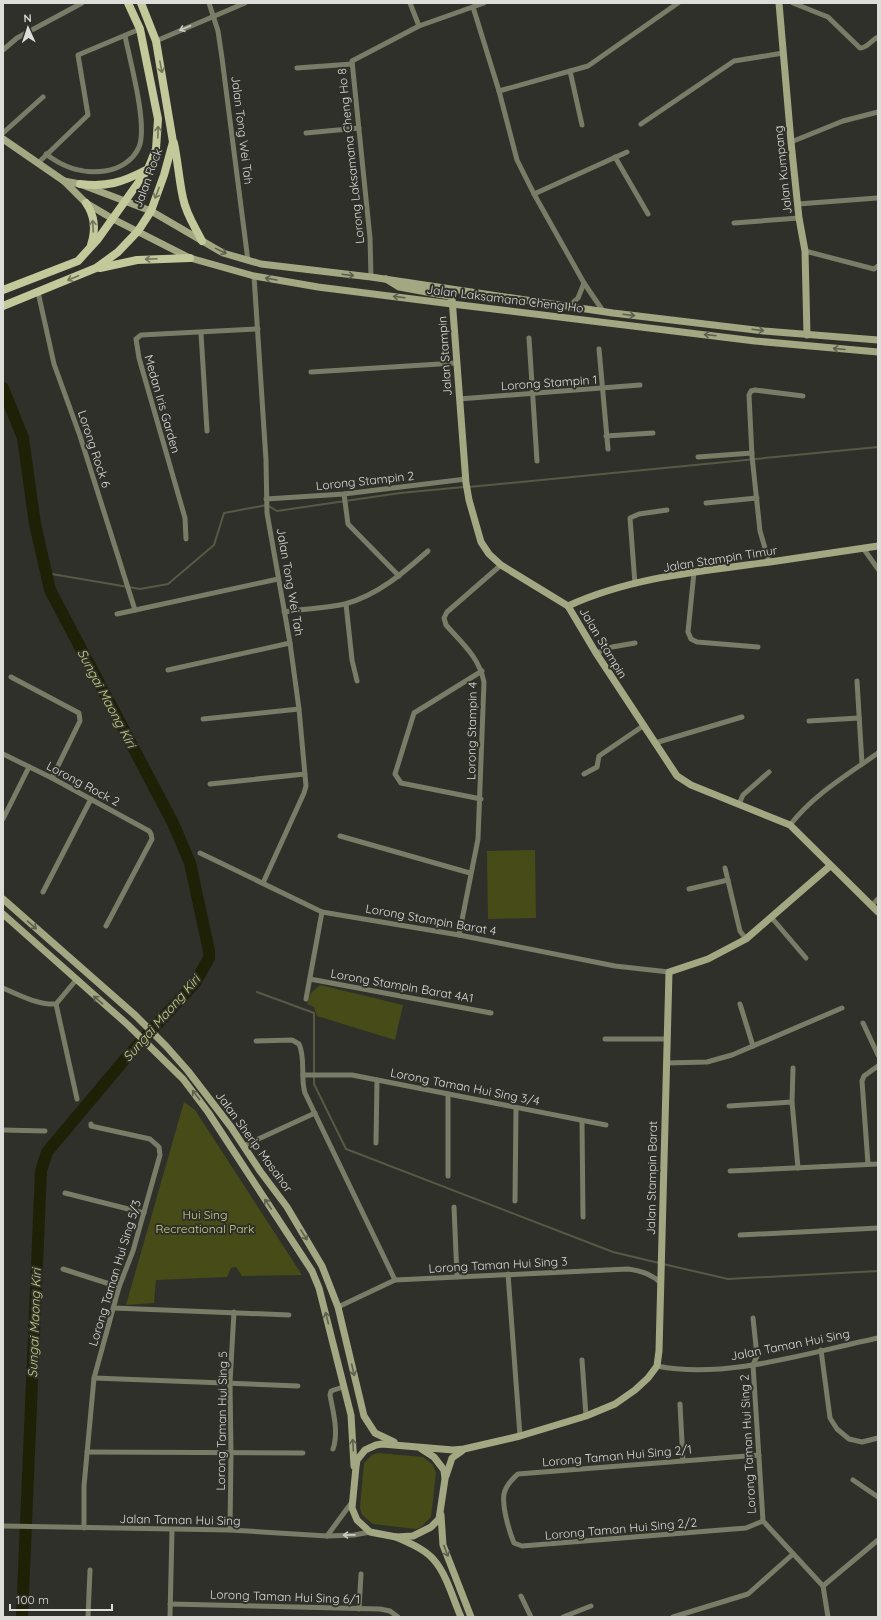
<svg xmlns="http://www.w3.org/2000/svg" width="881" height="1620" font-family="Quicksand,sans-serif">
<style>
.green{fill:#474b18}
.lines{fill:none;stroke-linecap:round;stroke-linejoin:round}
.stream{stroke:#585945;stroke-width:2}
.river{stroke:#1f2106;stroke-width:12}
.street{stroke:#797c66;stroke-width:5}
.secondary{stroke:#a3a883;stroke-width:7}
.primary{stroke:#c3c99a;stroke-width:8}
.oneway{stroke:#c9cac2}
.oneway2{stroke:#72755c}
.oneway3{stroke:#5d604e}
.labels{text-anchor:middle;stroke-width:4;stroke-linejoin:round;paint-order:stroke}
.street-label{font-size:12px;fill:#ddddd9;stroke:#2f302a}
.park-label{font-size:12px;fill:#cad281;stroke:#2f302a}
.water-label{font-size:13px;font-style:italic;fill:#c8d07f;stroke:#2f302a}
</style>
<rect width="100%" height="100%" fill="#2f302a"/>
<!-- green -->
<g class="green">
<path d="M535 850 536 918 488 919 487 851Z"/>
<path d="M320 985 403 1005 395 1040 317 1016 314 1007 307 1004 311 993Z"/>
<path d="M184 1102 195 1110 302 1275 242 1276 236 1267 231 1268 227 1277 156 1280 154 1303 126 1305Z"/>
<path d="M378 1453 423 1457 433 1465 436 1473 431 1517 421 1527 416 1529 373 1524 362 1515 360 1507 364 1463 372 1455Z"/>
</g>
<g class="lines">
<!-- stream -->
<g class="stream">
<path d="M469 487 878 447"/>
<path d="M46 573 140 589 168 584 214 545 224 513 267 505 277 511 400 493 464 487"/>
<path d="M257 992 314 1013V1084L346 1149 613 1252 659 1263"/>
<path d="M663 1264 728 1279 878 1271"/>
</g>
<!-- river -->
<path class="river" d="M3 388 23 438 35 524 50 590 173 823 190 863 209 951V958L195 983 126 1058 47 1152 41 1171 22 1617"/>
<!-- street -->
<g class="street">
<path d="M209 3 218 31 222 58 248 261"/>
<path d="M410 3 419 26"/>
<path d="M793 3 828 17 860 48C868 48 871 40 878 37"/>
<path d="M473 7 499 91 517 160 534 194 627 152"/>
<path d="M156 41 245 3"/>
<path d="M3 50 17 38 82 3"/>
<path d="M297 68 352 64"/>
<path d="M570 71 582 125"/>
<path d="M499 91 588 66 678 3"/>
<path d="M641 124 734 61 783 53"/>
<path d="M3 133 43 97"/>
<path d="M306 133 359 128"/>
<path d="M791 142 843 121 878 112"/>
<path d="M46 154C64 168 82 174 105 171 119 169 133 161 139 147 148 125 130 61 125 36"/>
<path d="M615 157 648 214"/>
<path d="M38 163 88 115 78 55 140 29"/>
<path d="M534 194 584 283 603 311"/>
<path d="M798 204 877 198"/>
<path d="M734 223 799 218"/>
<path d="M805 251 874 269 878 266"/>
<path d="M254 276 266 460 267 513 290 643 299 709 306 786 304 793 263 883"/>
<path d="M371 277 370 238 352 61 419 26 484 3"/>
<path d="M38 292 54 364 80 436 135 610"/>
<path d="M569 306 578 298 584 283"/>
<path d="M201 333 207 431"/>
<path d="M529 338 537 461"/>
<path d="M599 349 608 449"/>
<path d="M311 372 456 363"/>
<path d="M459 399 640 385"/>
<path d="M606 436 653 433"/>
<path d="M698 457 752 453"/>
<path d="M344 494 348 524 399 576"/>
<path d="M266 499 344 494 466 479"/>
<path d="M706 503 757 498"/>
<path d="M186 539 185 518 139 358 136 339 141 335 258 329"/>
<path d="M863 548 878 569"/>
<path d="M769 562 760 531 752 456 749 395 751 391 755 390 803 396"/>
<path d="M694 572 688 632 691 639 697 642 758 647"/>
<path d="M635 584 630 518 639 514 667 510"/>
<path d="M346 604 352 660 357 681"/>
<path d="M284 612C304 609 326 608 345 604 378 595 403 573 428 551"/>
<path d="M117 614 278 579"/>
<path d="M596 653 612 647 635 643"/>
<path d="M168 670 290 643"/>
<path d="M11 677 79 713 80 721 52 778"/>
<path d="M857 681 862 764"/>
<path d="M203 719 299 709"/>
<path d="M809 721 859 718"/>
<path d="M655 743 742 717"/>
<path d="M3 754 52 778 149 831 151 834 152 839 106 926"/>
<path d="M584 774 597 767 599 756 643 726"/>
<path d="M210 784 305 774"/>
<path d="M481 799 401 783 395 774 414 713 482 671"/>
<path d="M739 804 743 795 769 772"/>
<path d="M3 819 29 767"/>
<path d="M790 825C813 795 847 775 878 753"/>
<path d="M340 836 470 873"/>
<path d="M200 853 322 912 459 935 615 966 669 972"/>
<path d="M725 868 740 931 746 939"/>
<path d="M689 889 728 880"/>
<path d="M43 892 91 799"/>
<path d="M872 905 878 899"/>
<path d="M771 917 806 958"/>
<path d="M459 935 478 839 484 682C479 657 462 643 446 625L444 618 447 612 501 565"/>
<path d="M310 979 491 1013"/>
<path d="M3 988C19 995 38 1005 56 1004L76 980"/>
<path d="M306 999 322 912"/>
<path d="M56 1004 77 1099"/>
<path d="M740 1004 753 1046"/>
<path d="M863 1023 878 1055"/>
<path d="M605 1039H667"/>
<path d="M256 1041 292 1040 299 1044C306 1059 300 1077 305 1093L395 1280"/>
<path d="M666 1063 707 1062 732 1055 842 1008"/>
<path d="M793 1068 792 1102 798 1168"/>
<path d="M303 1075H352L606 1125"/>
<path d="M729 1106 792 1102"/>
<path d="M582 1121 583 1217"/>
<path d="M3 1130 45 1131"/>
<path d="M376 1143 377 1080"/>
<path d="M243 1146 315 1113"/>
<path d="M868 1164 862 1081 864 1076 878 1066"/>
<path d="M730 1171 878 1164"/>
<path d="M448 1176V1094"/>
<path d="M65 1193 144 1213"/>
<path d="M515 1201 516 1108"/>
<path d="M454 1207 457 1277"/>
<path d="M740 1235 878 1228"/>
<path d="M63 1269 119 1287"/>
<path d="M508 1274 520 1436"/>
<path d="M338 1307 395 1280 628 1269C642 1271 651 1274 661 1283"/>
<path d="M114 1308 289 1315"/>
<path d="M753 1318 757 1356 753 1365 763 1521 823 1586 828 1617"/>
<path d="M821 1350 830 1418 837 1429 849 1439 862 1442 878 1438"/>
<path d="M582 1360 586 1416"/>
<path d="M657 1366C725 1380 811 1352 878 1338"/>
<path d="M94 1378 298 1386"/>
<path d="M680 1404 683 1461"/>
<path d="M333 1449C339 1432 333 1412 330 1395L331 1391 343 1387"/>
<path d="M87 1452 303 1453"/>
<path d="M759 1455 518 1474C512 1479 506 1485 504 1494 502 1507 509 1531 514 1543L522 1546 746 1528 763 1521"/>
<path d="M853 1480 878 1497"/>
<path d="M3 1526 230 1530 327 1536 354 1535 370 1532"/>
<path d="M84 1528V1486L94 1378 119 1287 133 1251 160 1155 159 1147 150 1139 91 1126V1124"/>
<path d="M230 1530 231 1453 230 1382 234 1312"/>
<path d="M327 1536 352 1502"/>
<path d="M823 1586 878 1540"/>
<path d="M521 1596 531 1617"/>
<path d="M170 1604 380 1609 390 1611 398 1617"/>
<path d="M359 1609 361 1574"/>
<path d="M88 1617 90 1570"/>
<path d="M170 1617 172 1530"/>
<path d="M563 1617 591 1606"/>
<path d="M673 1617 748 1594 793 1554"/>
</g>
<!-- secondary -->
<g class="secondary">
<path d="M779 3 791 142 799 218 805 251 807 335"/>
<path d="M3 139 64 181 86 203 113 219 190 258 254 276 318 287 452 304 755 341 878 352"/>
<path d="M64 181 80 184 151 211 223 253 261 264 371 277 613 313 764 331 878 340"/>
<path d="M386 279 399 287 449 296 452 298 466 483 469 500 481 542 489 554 501 565 568 606 596 653 677 776 691 785 790 825 878 912"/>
<path d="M568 606C631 577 702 571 770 562 806 557 842 551 878 546"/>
<path d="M3 899 136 1016 166 1046 188 1071 231 1127 260 1171 287 1207 322 1266 338 1307 364 1416 375 1433 394 1442"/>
<path d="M3 914 128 1025 183 1079 208 1112 312 1271 319 1288 351 1415 354 1466"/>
<path d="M420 1448 434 1457 444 1470 445 1479 439 1519 431 1527 413 1536 396 1537 370 1532 357 1520 352 1508 356 1467 357 1460 365 1450 376 1445 382 1444 453 1450 464 1449 520 1436 586 1416 615 1404 635 1390 648 1378 657 1366 659 1351 669 972 708 959 746 939 830 866"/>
<path d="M446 1476 452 1458 462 1451"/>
<path d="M441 1515 443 1545 471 1617"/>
<path d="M396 1537C409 1543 425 1549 434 1560 447 1575 453 1599 461 1617"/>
</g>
<!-- primary -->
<g class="primary">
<path d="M174 143C178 162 179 180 183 198 186 214 195 227 202 241"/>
<path d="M80 184C107 187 121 183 146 170"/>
<path d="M86 203C95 216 96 230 91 245"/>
<path d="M100 268 137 260 190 258"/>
<path d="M3 290 78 261 98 239 148 169 156 149 158 119 140 29 128 3"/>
<path d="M3 306 96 268 118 252 138 231 151 211 164 175 173 142 156 41 141 3"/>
</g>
</g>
<!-- one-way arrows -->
<defs><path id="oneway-shaft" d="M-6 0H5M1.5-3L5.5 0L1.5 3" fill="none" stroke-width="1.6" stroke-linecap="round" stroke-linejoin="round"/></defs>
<g class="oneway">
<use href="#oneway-shaft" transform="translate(185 28) rotate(157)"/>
<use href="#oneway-shaft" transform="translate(349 1535) rotate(179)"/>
</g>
<g class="oneway2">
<use href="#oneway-shaft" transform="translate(161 67) rotate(79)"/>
<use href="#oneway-shaft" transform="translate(158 132) rotate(-88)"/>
<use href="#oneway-shaft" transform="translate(157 193) rotate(111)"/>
<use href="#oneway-shaft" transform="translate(93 226) rotate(-93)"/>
<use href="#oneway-shaft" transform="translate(151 259) rotate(178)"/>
<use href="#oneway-shaft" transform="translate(73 278) rotate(157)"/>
</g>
<g class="oneway3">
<use href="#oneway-shaft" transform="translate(221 251) rotate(26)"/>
<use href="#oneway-shaft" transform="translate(348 275) rotate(7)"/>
<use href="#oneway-shaft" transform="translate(271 279) rotate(-170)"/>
<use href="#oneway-shaft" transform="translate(399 297) rotate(-173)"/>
<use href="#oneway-shaft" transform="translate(629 315) rotate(7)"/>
<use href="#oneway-shaft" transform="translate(758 330) rotate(7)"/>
<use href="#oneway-shaft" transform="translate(710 335) rotate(-173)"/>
<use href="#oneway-shaft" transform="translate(839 349) rotate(-175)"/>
<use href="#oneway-shaft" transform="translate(32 925) rotate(41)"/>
<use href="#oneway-shaft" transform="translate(98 1000) rotate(-139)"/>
<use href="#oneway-shaft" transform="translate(196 1095) rotate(-128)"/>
<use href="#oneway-shaft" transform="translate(268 1204) rotate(-123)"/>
<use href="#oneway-shaft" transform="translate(304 1235) rotate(58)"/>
<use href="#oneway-shaft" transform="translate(327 1318) rotate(-104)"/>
<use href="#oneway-shaft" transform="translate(353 1370) rotate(77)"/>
<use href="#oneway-shaft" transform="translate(353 1445) rotate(-93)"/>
<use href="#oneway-shaft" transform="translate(446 1551) rotate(69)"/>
</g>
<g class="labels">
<!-- street labels -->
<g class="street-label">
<text transform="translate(242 130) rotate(83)" y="4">Jalan Tong Wei Tah</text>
<text transform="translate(351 156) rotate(-96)" y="4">Lorong Laksamana Cheng Ho 8</text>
<text transform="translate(783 170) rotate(-96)" y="4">Jalan Kumpang</text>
<text transform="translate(148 178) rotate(-70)" y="4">Jalan Rock</text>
<text transform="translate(505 299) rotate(7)" y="4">Jalan Laksamana Cheng Ho</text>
<text transform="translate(445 356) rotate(-94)" y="4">Jalan Stampin</text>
<text transform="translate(549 383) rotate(-4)" y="4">Lorong Stampin 1</text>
<text transform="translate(162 404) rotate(74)" y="4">Medan Iris Garden</text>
<text transform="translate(94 449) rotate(72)" y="4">Lorong Rock 6</text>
<text transform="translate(365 481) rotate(-6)" y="4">Lorong Stampin 2</text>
<text transform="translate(720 559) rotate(-9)" y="4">Jalan Stampin Timur</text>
<text transform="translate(290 582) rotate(80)" y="4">Jalan Tong Wei Tah</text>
<text transform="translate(603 643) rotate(59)" y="4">Jalan Stampin</text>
<text transform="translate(472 731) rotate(-89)" y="4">Lorong Stampin 4</text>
<text transform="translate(83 784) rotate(28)" y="4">Lorong Rock 2</text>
<text transform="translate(431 920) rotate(10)" y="4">Lorong Stampin Barat 4</text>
<text transform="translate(402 986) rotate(10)" y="4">Lorong Stampin Barat 4A1</text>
<text transform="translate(465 1087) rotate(11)" y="4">Lorong Taman Hui Sing 3/4</text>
<text transform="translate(254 1142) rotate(54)" y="4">Jalan Sherip Masahor</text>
<text transform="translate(652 1178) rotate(-89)" y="4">Jalan Stampin Barat</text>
<text transform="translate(498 1265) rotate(-3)" y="4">Lorong Taman Hui Sing 3</text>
<text transform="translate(115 1273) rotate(-73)" y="4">Lorong Taman Hui Sing 5/3</text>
<text transform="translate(790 1345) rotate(-11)" y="4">Jalan Taman Hui Sing</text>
<text transform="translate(222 1421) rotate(-89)" y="4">Lorong Taman Hui Sing 5</text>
<text transform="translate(748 1444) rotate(-93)" y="4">Lorong Taman Hui Sing 2</text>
<text transform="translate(617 1456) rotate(-5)" y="4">Lorong Taman Hui Sing 2/1</text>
<text transform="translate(180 1520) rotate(1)" y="4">Jalan Taman Hui Sing</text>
<text transform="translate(621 1529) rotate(-5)" y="4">Lorong Taman Hui Sing 2/2</text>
<text transform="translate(285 1597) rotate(2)" y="4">Lorong Taman Hui Sing 6/1</text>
</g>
<!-- park labels -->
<g class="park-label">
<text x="205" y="1219">Hui Sing<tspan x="205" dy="14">Recreational Park</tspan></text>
</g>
<!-- water labels -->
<g class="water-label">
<text transform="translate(107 698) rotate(62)" y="5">Sungai Maong Kiri</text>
<text transform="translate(161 1018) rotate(-49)" y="5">Sungai Maong Kiri</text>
<text transform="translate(34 1323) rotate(-88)" y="5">Sungai Maong Kiri</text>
</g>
</g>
<!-- border -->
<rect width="881" height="1620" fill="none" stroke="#ddddd9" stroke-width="8"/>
<!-- north arrow -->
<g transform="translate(28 28) rotate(357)" stroke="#2f302a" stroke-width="3" paint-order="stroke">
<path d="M0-3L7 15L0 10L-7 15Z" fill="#ddddd9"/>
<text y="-6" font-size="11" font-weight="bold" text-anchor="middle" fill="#ddddd9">N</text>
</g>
<!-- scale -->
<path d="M10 1604v6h102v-6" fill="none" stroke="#ddddd9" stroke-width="2"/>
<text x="16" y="1604" font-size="12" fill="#ddddd9" stroke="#2f302a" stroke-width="3" paint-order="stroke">100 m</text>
</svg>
